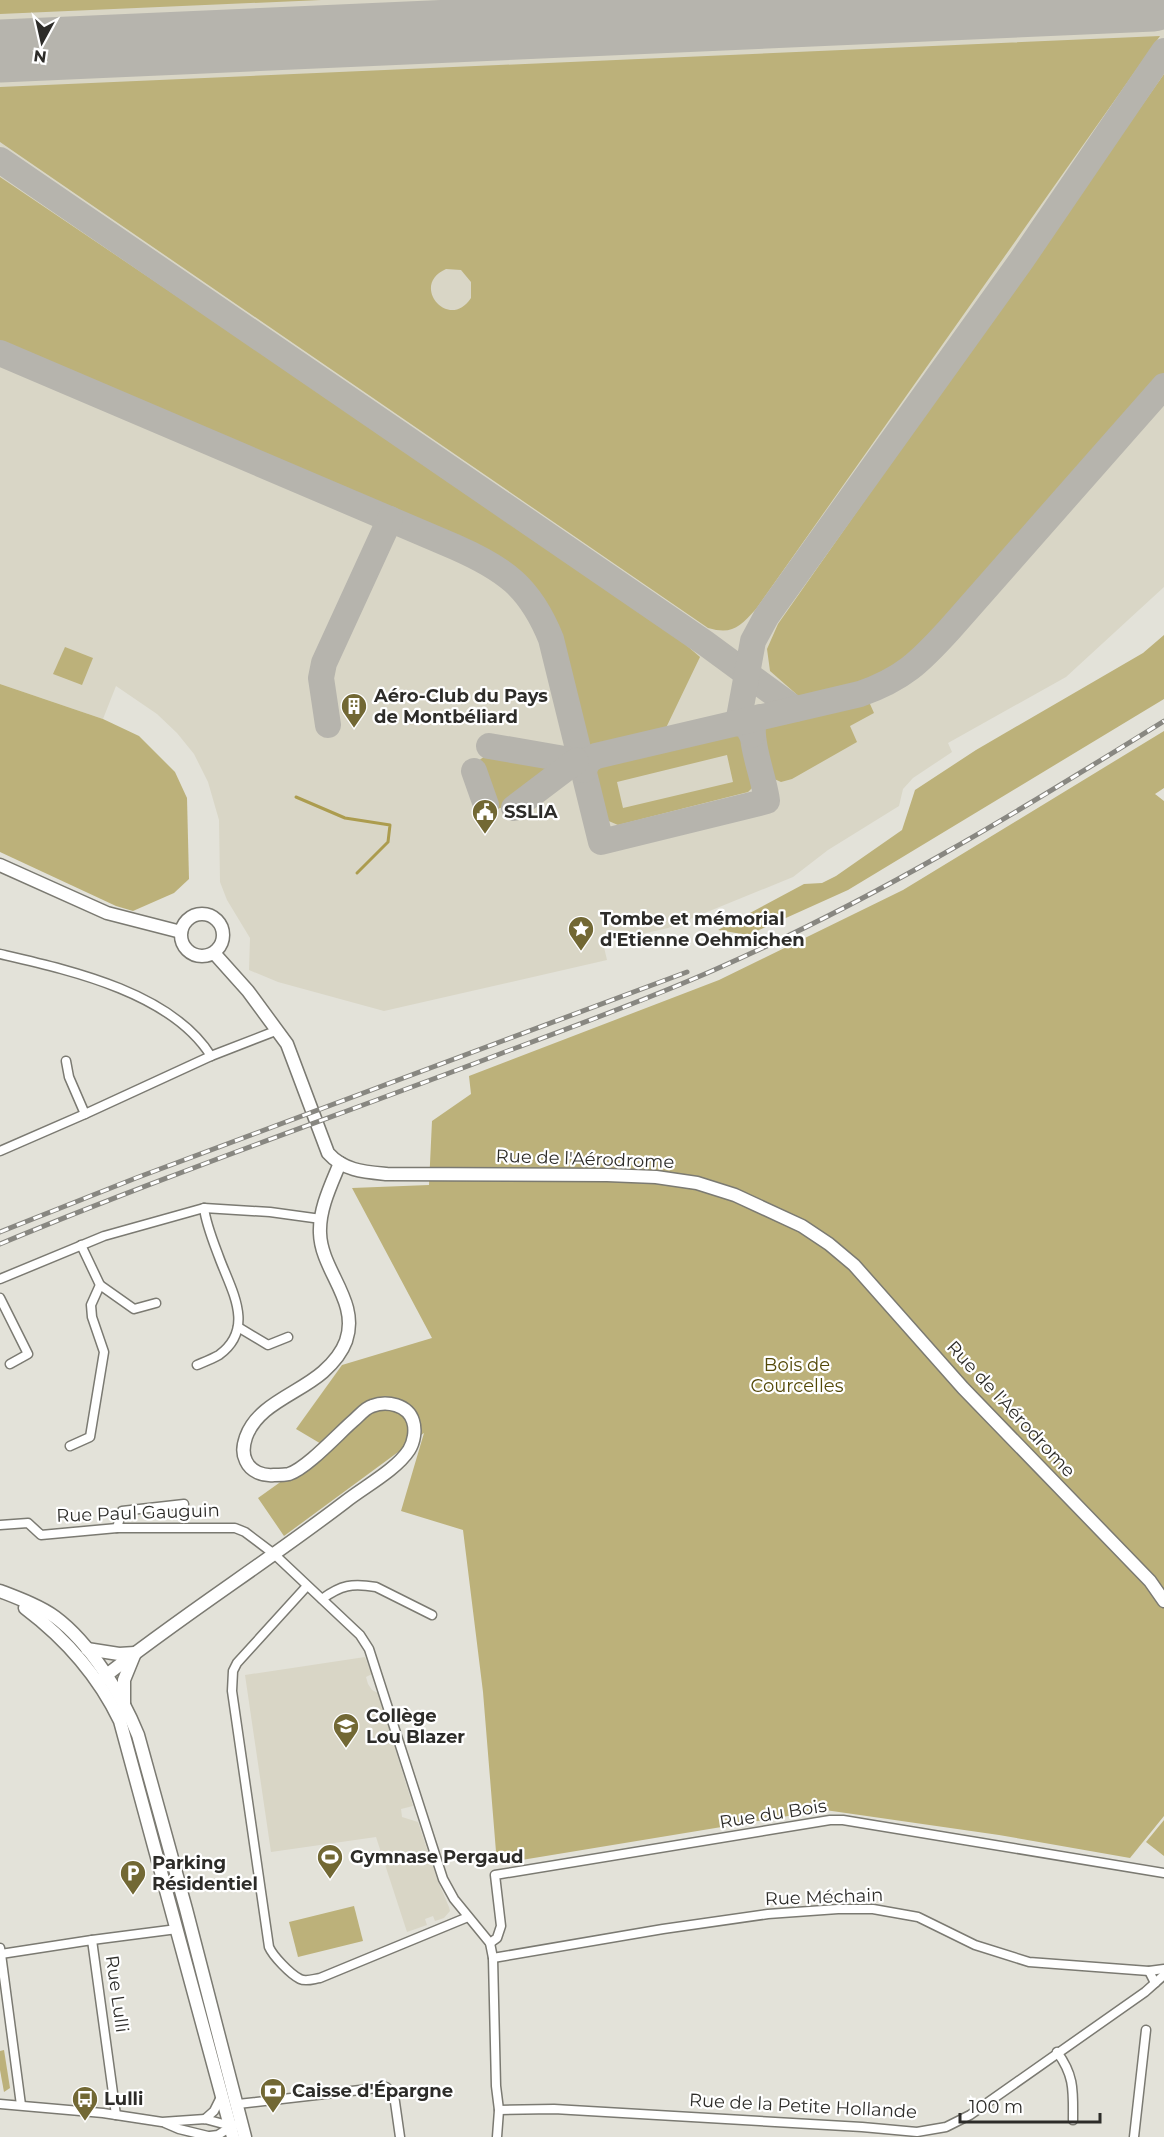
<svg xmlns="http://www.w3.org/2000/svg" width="1164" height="2137" font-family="Montserrat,sans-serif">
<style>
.built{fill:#d9d6c6}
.green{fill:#bcb17a;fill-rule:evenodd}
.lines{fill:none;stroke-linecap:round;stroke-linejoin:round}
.stream{stroke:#ac9c4e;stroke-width:3}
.taxiway{stroke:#b6b4ad;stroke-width:26}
.runway{stroke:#b6b4ad;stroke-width:63}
.street-casing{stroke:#7b7a72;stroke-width:11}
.secondary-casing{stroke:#7b7a72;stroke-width:15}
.street{stroke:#fff;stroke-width:8}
.secondary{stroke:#fff;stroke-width:12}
.rail-casing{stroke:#888781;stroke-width:5}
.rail{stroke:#fff;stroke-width:3;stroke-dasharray:9;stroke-linecap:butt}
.labels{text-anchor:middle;stroke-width:4.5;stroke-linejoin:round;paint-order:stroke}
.poi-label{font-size:18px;font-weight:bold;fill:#2d2c29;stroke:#fff;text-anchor:start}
.street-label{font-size:18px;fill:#2d2c29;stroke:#fff}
.park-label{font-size:18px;fill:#534808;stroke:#fff}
</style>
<rect width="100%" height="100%" fill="#e3e2d9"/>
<!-- built -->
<g class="built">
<path d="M0 0H1164V587L1066 677 948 743 952 752 913 778 903 789 899 806 828 850 793 877 668 928 603 943 607 960 384 1011 278 982 249 970 250 938 227 900 220 882 219 820 208 782 194 754 177 733 157 714 116 686 103 719 0 684Z"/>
<path d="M365 1657 372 1674 366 1677 368 1684 372 1690 378 1693 413 1806 401 1809 402 1817 418 1822 437 1879 449 1907 450 1911 444 1918 435 1921 433 1916 425 1919 427 1925 407 1932 376 1837 271 1852 245 1675Z"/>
</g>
<!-- green -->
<g class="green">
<path d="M0 0H321L0 14Z"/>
<path d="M1160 36 756 609C740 627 732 635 708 628L0 142V87ZM446 269 461 270 471 282V298C449 332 409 285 446 269Z"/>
<path d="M1164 74V373L912 658C874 683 845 688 802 699L770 671 767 649 778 624Z"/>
<path d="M0 177 657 620 700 657 664 732C648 736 608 751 593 748 587 746 585 744 583 739 571 690 561 614 524 579 515 571 505 564 495 557L0 346Z"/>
<path d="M1164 635V699L848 890 748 935 718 930 804 884 822 883 836 876 902 830 915 790 976 750 1143 653Z"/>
<path d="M65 647 93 658 82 685 53 674Z"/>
<path d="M0 684 103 719 139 736 175 772 187 798 189 879 174 893 133 911 116 906 0 852Z"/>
<path d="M858 699 870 704 874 713 850 726 857 742 792 779 781 782 772 778 760 735 763 724Z"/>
<path d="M734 730 740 732 746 737 756 777 753 787 748 792 618 825 604 819 601 814 592 775 599 763ZM727 755 733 782 623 808 617 782Z"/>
<path d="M1164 731V788L1155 794 1164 801V1816L1130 1858 999 1835 825 1810 497 1864 483 1692 463 1530 401 1511 424 1433 284 1536 258 1498 328 1448 296 1429 342 1365 432 1338 352 1188 429 1185 432 1121 471 1094 469 1076 719 980 903 890Z"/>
<path d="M488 754 560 767 513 805 496 809C486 804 475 772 478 761Z"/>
<path d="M1164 1820V1856L1146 1842Z"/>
<path d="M354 1906 363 1941 298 1957 289 1922Z"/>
<path d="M4 2050 10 2088 4 2092 0 2070V2051Z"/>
</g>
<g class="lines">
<!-- stream -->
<path class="stream" d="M296 797 345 818 390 825 388 842 357 873"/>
<!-- taxiway -->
<g class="taxiway">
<path d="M1155 0 1164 3"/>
<path d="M0 160 705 643 795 709"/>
<path d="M0 353 455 547C505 569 530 587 551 639L601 842 767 801C765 780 748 740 754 722L760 717"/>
<path d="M328 725 321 678 324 663 390 519"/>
<path d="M752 735 747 726 738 723 753 641 766 617 1021 261 1164 51"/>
<path d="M489 746 576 761 581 760"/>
<path d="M584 770 588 761 596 756 860 694C903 679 920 662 950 629L1164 386"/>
<path d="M474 771 486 805"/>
<path d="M514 808 576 761"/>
</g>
<!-- runway -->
<path class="runway" d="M0 51 1153 0"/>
<!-- street casing -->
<g class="street-casing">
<g id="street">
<path d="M0 954C69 970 171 992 211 1056"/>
<path d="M66 1061 69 1077 85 1114"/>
<path d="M0 1151 85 1114 211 1056 278 1030"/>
<path d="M0 1279 104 1236 204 1208 270 1212 321 1219"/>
<path d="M100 1285 134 1309 156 1303"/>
<path d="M0 1298 28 1354 10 1364"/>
<path d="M238 1327 268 1345 288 1337"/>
<path d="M197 1365C204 1362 212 1359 219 1355 256 1328 231 1290 219 1257 213 1241 206 1224 204 1208"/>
<path d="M70 1446 90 1437 104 1352 92 1317 91 1305 100 1285 81 1245"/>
<path d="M0 1525 28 1523 41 1535 117 1528H235L245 1532 274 1554 360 1635 369 1649 443 1879 454 1899 490 1943 493 1958 496 2086 499 2110 497 2137"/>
<path d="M117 1528 122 1511 184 1504"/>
<path d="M307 1586 237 1663 233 1671 232 1691 269 1947C273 1956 290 1974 300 1979 306 1982 313 1979 320 1978L468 1917"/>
<path d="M322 1599C341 1585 352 1583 376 1587L432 1615"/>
<path d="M92 1940 177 1929"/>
<path d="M490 1943 497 1938 501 1926 495 1875 830 1820H843L1164 1873"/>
<path d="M0 1948 1 1954 92 1940 116 2115"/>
<path d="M1 1954 21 2105"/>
<path d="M493 1958 663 1929 768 1914 838 1909H873L918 1917 975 1945 1029 1962 1149 1971"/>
<path d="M1155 1983 1149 1971 1164 1969"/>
<path d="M1057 2052C1075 2076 1073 2092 1073 2120"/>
<path d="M0 2104 103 2113 162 2122 205 2119 231 2126"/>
<path d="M238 2104 386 2087 394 2095 400 2137"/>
<path d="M499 2110 554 2109 862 2127 917 2132 946 2127 970 2115 1145 1992 1164 1975"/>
<path d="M205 2119 214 2111 222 2095"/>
<path d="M165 2123 179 2129 212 2137"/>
<path d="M210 2136 218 2135 234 2125"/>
<path d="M1134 2137 1146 2030"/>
</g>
</g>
<!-- secondary casing -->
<g class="secondary-casing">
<g id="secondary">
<path d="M0 865 107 913 181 932"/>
<circle cx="202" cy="935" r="21"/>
<path d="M214 953 248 991 287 1044 328 1153C344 1171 365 1172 387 1174L607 1175 656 1177 697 1183 735 1195 802 1226 829 1244 854 1265 963 1388 1150 1581 1164 1601"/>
<path d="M0 1591C18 1598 40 1606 55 1617 90 1643 122 1695 138 1735L186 1909 245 2137"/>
<path d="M25 1608C66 1639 98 1675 120 1721L233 2137"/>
<path d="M87 1649 119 1654 135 1653 124 1680V1705"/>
<path d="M99 1681C178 1618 264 1564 345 1502 364 1487 396 1470 409 1450 414 1442 416 1430 413 1421 408 1405 387 1400 372 1406 365 1408 359 1416 353 1421 338 1434 307 1468 289 1474 285 1475 279 1475 274 1475 263 1476 251 1472 246 1461 242 1453 243 1446 246 1437 258 1404 298 1394 323 1372 332 1364 342 1352 346 1341 360 1301 321 1271 320 1233 319 1209 331 1185 340 1163"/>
</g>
</g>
<!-- street -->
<use href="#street" class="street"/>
<!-- secondary -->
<use href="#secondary" class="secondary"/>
<!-- rail casing -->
<g class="rail-casing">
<g id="rail">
<path d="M0 1232 136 1178 687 972"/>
<path d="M0 1244C166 1175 337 1116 505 1052 575 1026 646 1000 714 970 872 901 1018 812 1164 721"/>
</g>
</g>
<!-- rail -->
<use href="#rail" class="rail"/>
</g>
<!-- icons -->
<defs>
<g id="building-pin" transform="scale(1.35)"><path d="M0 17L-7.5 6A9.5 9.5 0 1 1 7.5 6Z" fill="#726834" stroke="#fff"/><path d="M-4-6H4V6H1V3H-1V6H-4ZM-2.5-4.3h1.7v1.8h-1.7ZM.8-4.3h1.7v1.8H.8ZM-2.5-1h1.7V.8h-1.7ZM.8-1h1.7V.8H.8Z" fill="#fff"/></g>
<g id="civic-pin" transform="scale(1.35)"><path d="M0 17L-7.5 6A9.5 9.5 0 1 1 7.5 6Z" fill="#726834" stroke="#fff"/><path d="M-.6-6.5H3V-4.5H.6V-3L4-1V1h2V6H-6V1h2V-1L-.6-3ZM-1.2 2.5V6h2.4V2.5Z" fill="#fff"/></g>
<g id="sight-pin" transform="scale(1.35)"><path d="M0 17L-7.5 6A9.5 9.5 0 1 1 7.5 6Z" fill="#726834" stroke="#fff"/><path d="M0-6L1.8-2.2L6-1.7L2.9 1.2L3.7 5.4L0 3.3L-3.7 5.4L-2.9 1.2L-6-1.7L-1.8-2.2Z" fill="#fff"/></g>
<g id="school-pin" transform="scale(1.35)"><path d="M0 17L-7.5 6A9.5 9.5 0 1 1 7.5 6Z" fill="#726834" stroke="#fff"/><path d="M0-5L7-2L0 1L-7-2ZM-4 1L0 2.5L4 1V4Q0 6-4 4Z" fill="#fff"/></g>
<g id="stadium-pin" transform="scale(1.35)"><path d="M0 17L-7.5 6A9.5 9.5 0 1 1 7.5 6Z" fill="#726834" stroke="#fff"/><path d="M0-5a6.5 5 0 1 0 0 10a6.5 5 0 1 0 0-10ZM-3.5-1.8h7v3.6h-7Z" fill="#fff"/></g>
<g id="parking-pin" transform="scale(1.35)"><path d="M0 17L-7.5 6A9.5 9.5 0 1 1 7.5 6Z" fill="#726834" stroke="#fff"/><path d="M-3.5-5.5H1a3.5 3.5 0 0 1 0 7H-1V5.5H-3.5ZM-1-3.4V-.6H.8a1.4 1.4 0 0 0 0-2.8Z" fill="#fff"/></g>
<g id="bank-pin" transform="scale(1.35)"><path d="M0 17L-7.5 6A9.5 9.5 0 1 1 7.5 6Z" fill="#726834" stroke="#fff"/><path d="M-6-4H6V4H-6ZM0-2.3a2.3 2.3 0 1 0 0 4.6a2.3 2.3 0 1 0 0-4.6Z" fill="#fff"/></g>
<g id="bus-pin" transform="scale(1.35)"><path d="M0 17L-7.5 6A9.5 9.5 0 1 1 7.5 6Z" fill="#726834" stroke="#fff"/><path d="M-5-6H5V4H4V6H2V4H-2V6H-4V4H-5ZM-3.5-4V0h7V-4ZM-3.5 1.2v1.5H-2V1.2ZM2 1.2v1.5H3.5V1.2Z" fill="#fff"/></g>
</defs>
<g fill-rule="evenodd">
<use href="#building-pin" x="354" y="706"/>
<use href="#civic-pin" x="485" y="812"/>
<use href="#sight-pin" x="581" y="929"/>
<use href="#school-pin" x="346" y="1726"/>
<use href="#stadium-pin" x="330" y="1857"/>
<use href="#parking-pin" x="133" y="1873"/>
<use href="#bank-pin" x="273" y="2091"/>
<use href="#bus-pin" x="85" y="2099"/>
</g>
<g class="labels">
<!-- poi labels -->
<g class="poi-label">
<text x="374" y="702">Aéro-Club du Pays<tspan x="374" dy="21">de Montbéliard</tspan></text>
<text x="504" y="818">SSLIA</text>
<text x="600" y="925">Tombe et mémorial<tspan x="600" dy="21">d'Etienne Oehmichen</tspan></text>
<text x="366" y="1722">Collège<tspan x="366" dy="21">Lou Blazer</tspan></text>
<text x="350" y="1863">Gymnase Pergaud</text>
<text x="152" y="1869">Parking<tspan x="152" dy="21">Résidentiel</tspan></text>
<text x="292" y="2097">Caisse d'Épargne</text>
<text x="104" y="2105">Lulli</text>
</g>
<!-- street labels -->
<g class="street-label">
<text transform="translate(585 1159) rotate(2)" y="6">Rue de l'Aérodrome</text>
<text transform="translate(1011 1409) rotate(47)" y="6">Rue de l'Aérodrome</text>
<text transform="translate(138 1513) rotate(-2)" y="6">Rue Paul Gauguin</text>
<text transform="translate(773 1814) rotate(-9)" y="6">Rue du Bois</text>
<text transform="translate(824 1897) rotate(-2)" y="6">Rue Méchain</text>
<text transform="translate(117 1994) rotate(82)" y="6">Rue Lulli</text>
<text transform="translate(803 2106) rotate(3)" y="6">Rue de la Petite Hollande</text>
</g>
<!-- park labels -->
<g class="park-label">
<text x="797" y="1371">Bois de<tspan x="797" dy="21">Courcelles</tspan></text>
</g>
</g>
<!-- north arrow -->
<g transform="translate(42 42) rotate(188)" stroke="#ffffff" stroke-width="4.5" paint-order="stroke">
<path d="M0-4.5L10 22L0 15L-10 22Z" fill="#2d2c29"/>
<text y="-9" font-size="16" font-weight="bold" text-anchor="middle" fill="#2d2c29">N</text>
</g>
<!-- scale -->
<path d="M960 2113v9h140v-9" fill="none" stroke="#2d2c29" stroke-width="3"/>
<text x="969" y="2113" font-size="18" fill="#2d2c29" stroke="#ffffff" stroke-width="4.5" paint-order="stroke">100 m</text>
</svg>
